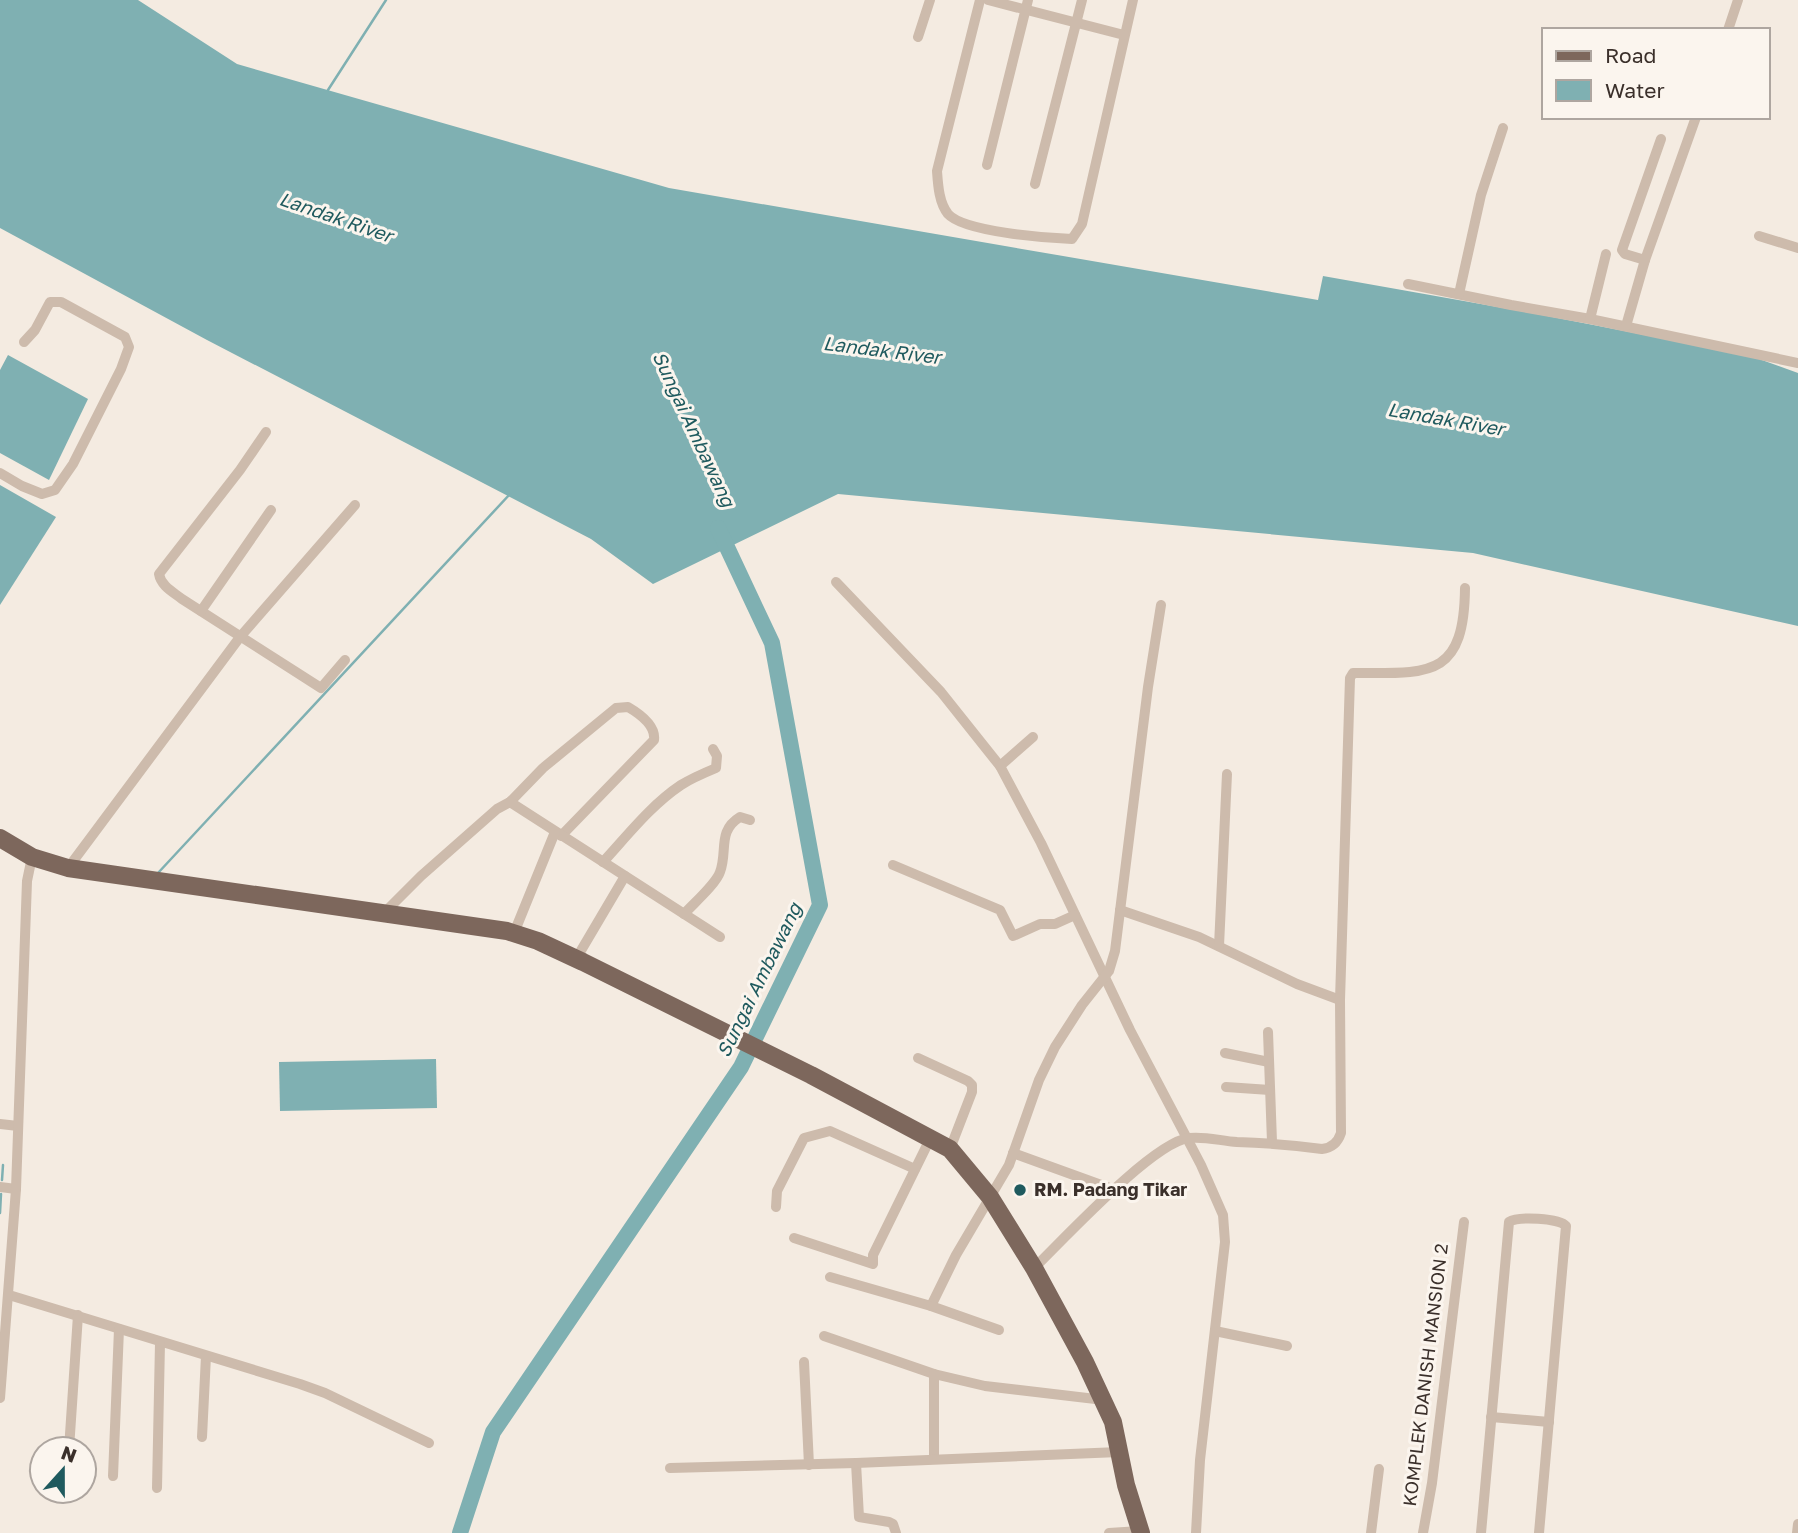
<svg xmlns="http://www.w3.org/2000/svg" width="1798" height="1533" font-family="'Golos Text',sans-serif">
<style>
.water{fill:#7fb0b2}
.lines{fill:none;stroke-linecap:round;stroke-linejoin:round}
.stream{stroke:#7fb0b2;stroke-width:2.5}
.river{stroke:#7fb0b2;stroke-width:16}
.minor{stroke:#cdbbac;stroke-width:10}
.primary{stroke:#7d675c;stroke-width:18}
.poi-dot{fill:#1f5a5e;stroke:#fbf5ee;stroke-width:2.5}
.labels{text-anchor:middle;stroke-width:6;stroke-linejoin:round;paint-order:stroke}
.poi-label{font-size:18px;font-weight:bold;fill:#3b302b;stroke:#fbf5ee;text-anchor:start}
.street-label{font-size:18px;fill:#3b302b;stroke:#fbf5ee}
.water-label{font-size:19px;font-style:italic;fill:#1f5a5e;stroke:#fbf5ee}
</style>
<rect width="100%" height="100%" fill="#f4ebe1"/>
<!-- water -->
<g class="water">
<path d="M0 0H138L237 64 669 188 1318 300 1323 276 1537 314 1748 355 1798 373V626L1473 553 838 494 653 584 591 539 207 340 0 228Z"/>
<path d="M8 355 88 399 49 480 0 453V370Z"/>
<path d="M0 485 56 517 0 605Z"/>
<path d="M436 1059 437 1108 280 1111 279 1062Z"/>
</g>
<g class="lines">
<!-- stream -->
<g class="stream">
<path d="M328 90 386 0"/>
<path d="M158 873 510 494"/>
<path d="M2 1180 3 1165"/>
<path d="M0 1213 1 1194"/>
</g>
<!-- river -->
<path class="river" d="M460 1533 493 1432 741 1067 820 905 772 643 718 528"/>
<!-- minor -->
<g class="minor">
<path d="M980 0 937 171C938 185 939 203 948 214 964 232 1047 238 1072 239L1082 224 1133 0"/>
<path d="M988 0 1124 35"/>
<path d="M1728 30 1738 0"/>
<path d="M918 37 930 0"/>
<path d="M987 165 1028 0"/>
<path d="M1035 184 1082 0"/>
<path d="M1759 236 1798 248"/>
<path d="M1645 260 1625 254 1622 250 1661 139"/>
<path d="M1408 284 1511 305 1590 319 1798 363"/>
<path d="M1459 294 1481 195 1503 128"/>
<path d="M1590 319 1606 254"/>
<path d="M1626 326 1645 260 1696 117"/>
<path d="M266 432 240 470 159 574C161 586 173 592 182 599L321 688 345 660"/>
<path d="M0 473 22 486 42 494 55 490 73 464 121 369 129 347 125 337 61 302H50L35 330 24 342"/>
<path d="M836 582 941 692 1000 766 1041 843 1130 1030 1201 1165 1223 1215 1225 1242 1200 1460 1196 1533"/>
<path d="M201 611 271 510"/>
<path d="M1000 766 1033 737"/>
<path d="M510 802 543 768 616 708 628 707C640 714 656 725 654 740L561 836"/>
<path d="M603 862C627 836 651 805 681 785 692 778 704 773 716 768L717 756 713 749"/>
<path d="M893 865 1000 910 1013 936 1040 924H1055L1075 915"/>
<path d="M68 868 240 637 355 505"/>
<path d="M1120 910 1199 937 1297 984 1340 1000"/>
<path d="M385 912 421 876 497 809 510 802 720 937"/>
<path d="M684 914C694 903 716 884 720 872 728 851 717 831 740 817L750 820"/>
<path d="M514 933 555 832"/>
<path d="M1219 946 1227 774"/>
<path d="M576 959 625 876"/>
<path d="M1268 1032 1272 1142"/>
<path d="M1225 1053 1269 1062"/>
<path d="M918 1058 968 1081 972 1085V1092L950 1149"/>
<path d="M1226 1087 1270 1090"/>
<path d="M0 1124 18 1126"/>
<path d="M1013 1153 1115 1190"/>
<path d="M0 1187 16 1189"/>
<path d="M776 1207 777 1191 804 1138 830 1131 915 1169"/>
<path d="M794 1238 873 1264V1255L931 1137"/>
<path d="M1034 1268C1063 1240 1153 1142 1189 1138 1205 1136 1221 1141 1237 1142 1266 1143 1293 1145 1322 1149 1332 1148 1338 1142 1341 1133L1340 1000 1350 678 1353 673C1429 673 1464 679 1465 588"/>
<path d="M830 1277 931 1306 956 1255 1009 1165 1039 1080 1055 1047 1082 1005 1109 971 1115 951 1148 687 1161 605"/>
<path d="M9 1295 300 1384 325 1393 429 1443"/>
<path d="M931 1306 999 1330"/>
<path d="M1215 1331 1287 1346"/>
<path d="M824 1336 934 1374"/>
<path d="M804 1362 809 1465"/>
<path d="M0 1398 16 1189 27 881 32 857"/>
<path d="M1491 1417 1549 1422"/>
<path d="M202 1437 206 1356"/>
<path d="M69 1449 78 1315"/>
<path d="M934 1459V1374L985 1386 1104 1400"/>
<path d="M856 1463 859 1517 889 1522 893 1524 896 1533"/>
<path d="M670 1468 856 1463 1119 1452"/>
<path d="M113 1476 119 1329"/>
<path d="M157 1488 160 1343"/>
<path d="M1109 1533 1140 1531"/>
<path d="M1371 1533 1379 1469"/>
<path d="M1423 1533 1432 1483 1464 1222"/>
<path d="M1481 1533 1509 1222C1518 1216 1559 1218 1566 1226L1539 1533"/>
<path d="M1797 1533 1798 1524"/>
</g>
<!-- primary -->
<path class="primary" d="M0 838 32 857 68 868 507 931 538 941 583 962 811 1075 950 1149 990 1197 1034 1268 1085 1362 1113 1422 1126 1485 1141 1533"/>
</g>
<!-- markers -->
<circle class="poi-dot" cx="1020" cy="1190" r="7"/>
<g class="labels">
<!-- poi labels -->
<g class="poi-label">
<text x="1034" y="1196">RM. Padang Tikar</text>
</g>
<!-- street labels -->
<g class="street-label">
<text transform="translate(1426 1375) rotate(-83)" y="6">KOMPLEK DANISH MANSION 2</text>
</g>
<!-- water labels -->
<g class="water-label">
<text transform="translate(336 217) rotate(19)" y="7">Landak River</text>
<text transform="translate(882 350) rotate(7)" y="7">Landak River</text>
<text transform="translate(1446 419) rotate(10)" y="7">Landak River</text>
<text transform="translate(694 429) rotate(65)" y="7">Sungai Ambawang</text>
<text transform="translate(759 980) rotate(-64)" y="7">Sungai Ambawang</text>
</g>
</g>
<!-- legend -->
<rect x="1542" y="28" width="228" height="91" fill="#fbf5ee" stroke="#aea6a0" stroke-width="2"/>
<rect x="1556" y="51" width="35" height="10" fill="#7d675c" stroke="#aea6a0" stroke-width="2"/>
<text x="1605" y="63" font-size="21" fill="#3b302b">Road</text>
<rect x="1556" y="80" width="35" height="21" fill="#7fb0b2" stroke="#aea6a0" stroke-width="2"/>
<text x="1605" y="98" font-size="21" fill="#3b302b">Water</text>
<!-- north arrow -->
<g transform="translate(63 1470) rotate(21)"><circle r="33" fill="#fbf5ee" stroke="#aea6a0" stroke-width="2"/>
<path d="M0-5L12 26L0 18L-12 26Z" fill="#1f5a5e"/>
<text y="-10" font-size="19" font-weight="bold" text-anchor="middle" fill="#3b302b">N</text>
</g>
</svg>
